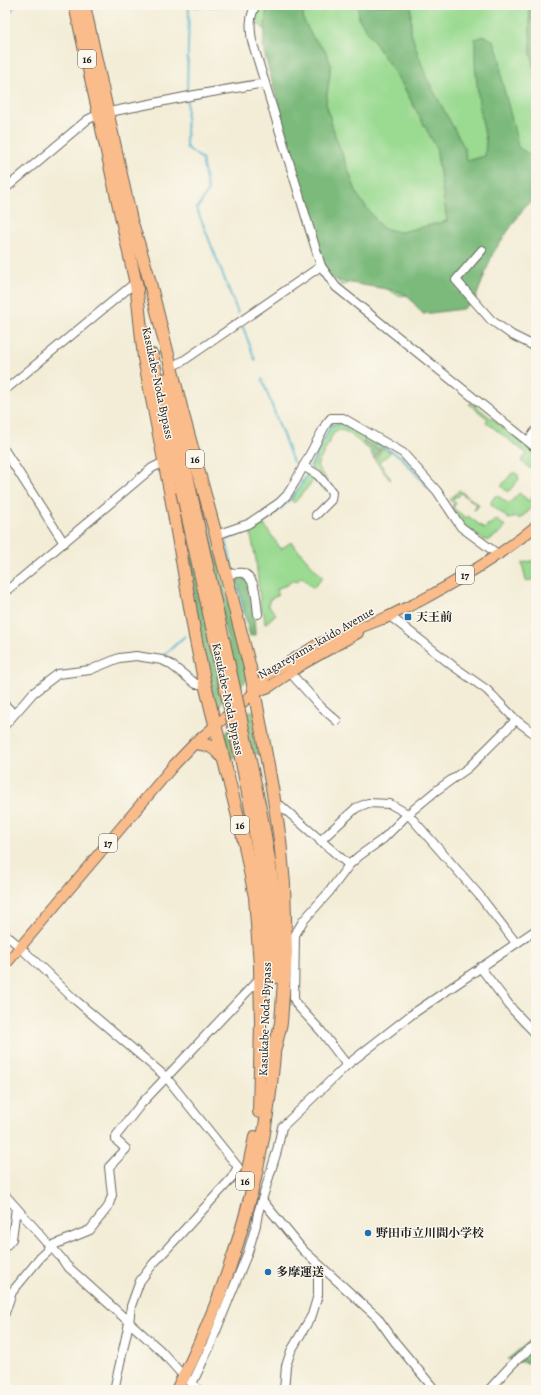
<svg xmlns="http://www.w3.org/2000/svg" width="541" height="1395" font-family="Alegreya,'Noto Serif JP',serif">
<style>
.green{fill:#9ada91;stroke:#5b7b56}
.forest{fill:#7bba7b;stroke:#4c6b4c}
.lines{fill:none;stroke-linecap:round;stroke-linejoin:round}
.stream{stroke:#4bb2ca;stroke-width:2}
.minor-casing{stroke:#67655d;stroke-width:10}
.major-casing{stroke:#67655d;stroke-width:12}
.highway-casing{stroke:#67655d;stroke-width:14}
.minor{stroke:#fff;stroke-width:8}
.major{stroke:#f9bc8a;stroke-width:10}
.highway{stroke:#f9bc8a;stroke-width:12}
.highway-bridge-casing{stroke:#67655d;stroke-width:14;stroke-linecap:butt}
.highway-bridge{stroke:#f9bc8a;stroke-width:12}
.poi-dot{fill:#1f6fb2;stroke:#fbf7ec;stroke-width:1.5}
.labels{text-anchor:middle;stroke-width:3;stroke-linejoin:round;paint-order:stroke}
.shield{fill:#fbf7ec;stroke:#5f5e5a;stroke-width:1}
.shield-label{font-size:11px;font-weight:bold;fill:#1c1c1c}
.street-label{font-size:12px;fill:#1c1c1c;stroke:#fbf7ec}
.poi-label{font-size:12px;font-weight:bold;fill:#1c1c1c;stroke:#fbf7ec;text-anchor:start}
</style>
<rect width="100%" height="100%" fill="#fbf7ec"/>
<filter id="ink" filterUnits="userSpaceOnUse"><feTurbulence type="fractalNoise" baseFrequency=".025" numOctaves="2"/><feDisplacementMap in="SourceGraphic" scale="8" xChannelSelector="R" yChannelSelector="G"/><feConvolveMatrix kernelMatrix="1 2 1 2 8 2 1 2 1" color-interpolation-filters="sRGB"/></filter>
<filter id="wash" filterUnits="userSpaceOnUse"><feTurbulence type="fractalNoise" baseFrequency=".012" numOctaves="4" result="noise"/><feDisplacementMap in="SourceGraphic" scale="16" xChannelSelector="R" yChannelSelector="G"/><feGaussianBlur stdDeviation="0.9" result="paint"/><feColorMatrix in="noise" values="0 0 0 0 0 0 0 0 0 0 0 0 0 0 0 0 0 1.4 0 .05"/><feComposite in="paint" operator="in"/></filter>
<g filter="url(#wash)">
<rect width="100%" height="100%" fill="#f3edd7"/>
<!-- green -->
<g class="green">
<path d="M194 5H253L252 6 194 7Z"/>
<path d="M259 5H536V183L442 292 399 296 365 276 341 286 326 264 266 31 254 20Z"/>
<path d="M471 402 536 454V473L521 461 527 454 486 422 488 419 469 404Z"/>
<path d="M342 424 382 447 380 450 364 441 363 445C355 439 344 425 334 432L317 466 327 480 311 468 331 426Z"/>
<path d="M383 448 390 452 388 455 379 462 391 479 390 480 375 460Z"/>
<path d="M309 471 327 490 325 491 314 480 294 503 291 500Z"/>
<path d="M512 473H515L518 475 519 479 509 491H506L502 487V485Z"/>
<path d="M459 490 479 505 475 510H474L477 505 461 493 458 497 456 496 453 500 456 503 453 508 466 518 468 516 485 529 488 524 490 525 495 519 505 526 501 532 489 540H484L462 525 451 508 454 504 450 500Z"/>
<path d="M536 492V505L519 519 517 517 509 519 491 505V502L495 496H498L509 504 518 494 519 493 529 501Z"/>
<path d="M263 523 281 549 291 542 323 578 313 588 302 577 296 582 293 580 287 585 278 588 277 596 270 599 268 605 276 614 265 624 264 614 261 609 256 560 250 531Z"/>
<path d="M536 560V579L526 581 522 563Z"/>
</g>
<!-- forest -->
<g class="forest">
<path d="M267 5H304L303 19 312 36 326 52 331 65 326 103 335 135 358 196 382 228 401 232 447 221 436 147 402 84 359 19 358 5H411V33L426 77 464 147 467 161 485 156 486 141 479 104 475 63V39L485 36 494 41 500 60 502 82 512 120 518 147 536 159V198L525 206 493 253 475 300 462 309 423 314 407 295 398 291 345 282 326 277 293 169 279 107 263 48Z"/>
<path d="M529 5H536V76L531 54Z"/>
<path d="M364 441 380 450 374 459 370 450 363 445Z"/>
<path d="M199 489 248 679 238 689 195 492Z"/>
<path d="M175 494 179 495 224 701 214 708Z"/>
<path d="M240 575 250 581 254 611 255 635 250 636 246 619 243 613 245 612 236 576Z"/>
<path d="M249 711H254L261 757 259 754 252 753 244 716Z"/>
<path d="M230 729 236 757 230 759 229 762 223 736Z"/>
<path d="M536 1336V1365L508 1359Z"/>
</g>
<g class="lines">
<!-- stream -->
<g class="stream">
<path d="M5 19 13 9 14 5"/>
<path d="M187 90 189 5"/>
<path d="M187 101 186 147 202 159 208 191 197 209 238 313"/>
<path d="M243 327 255 360"/>
<path d="M262 379 293 462"/>
<path d="M310 467 331 425 342 423 401 457 437 497"/>
<path d="M303 482 308 472"/>
<path d="M452 521 459 530"/>
<path d="M233 570 226 540C259 526 282 514 302 483L301 481"/>
<path d="M235 576 244 612"/>
<path d="M162 657 185 636"/>
</g>
</g>
</g>
<g filter="url(#ink)">
<g class="lines">
<!-- minor casing -->
<g class="minor-casing">
<g id="minor">
<path d="M256 5C249 17 250 28 252 41L321 266 336 287 536 448"/>
<path d="M5 189 87 120 99 114 195 95 265 83"/>
<path d="M482 250 456 280 491 320 512 335 536 347"/>
<path d="M172 366 183 361 321 266"/>
<path d="M5 390 136 282"/>
<path d="M528 441 536 430"/>
<path d="M5 451 64 543"/>
<path d="M303 466 318 475 332 492 331 500 316 515"/>
<path d="M216 535 248 524 279 503 287 495 295 482 326 424 331 418H343L403 453 437 491 461 527 499 555"/>
<path d="M226 575C231 574 238 572 243 573 257 578 256 602 258 614"/>
<path d="M5 592 152 468 164 462"/>
<path d="M390 616 453 666 487 690 516 720 536 735"/>
<path d="M289 672 294 677 321 707 337 721"/>
<path d="M5 705 10 710"/>
<path d="M5 725 33 693 58 674 90 670 119 658 136 656 162 660 170 664 196 684H205"/>
<path d="M275 807 281 806 349 865"/>
<path d="M320 841 356 808 368 803 390 804 408 814 479 895 516 943"/>
<path d="M5 934 20 947 73 998 166 1077 238 1167 231 1179 153 1264 140 1281 131 1306 129 1323 114 1390"/>
<path d="M480 967 513 1010 536 1034"/>
<path d="M347 1065 321 1031 297 1005 294 999 295 935 303 921 329 892 349 865 359 856 383 839 408 814 437 790 468 768 516 720"/>
<path d="M5 1195 62 1259 66 1265 161 1351 179 1371 199 1390"/>
<path d="M262 1200 303 1250 377 1317 395 1342 435 1390"/>
<path d="M51 1246 90 1230 108 1207 112 1195 109 1167 126 1149 116 1140V1136L141 1104 260 978"/>
<path d="M5 1247 12 1239 16 1208"/>
<path d="M5 1313 12 1292 40 1258 52 1247"/>
<path d="M192 1384 210 1346 248 1252 256 1225 258 1213 277 1151 282 1127 347 1065 411 1015 536 930"/>
<path d="M284 1390 286 1366 291 1351 312 1315 318 1295V1265"/>
<path d="M489 1390C503 1374 517 1357 536 1345"/>
</g>
</g>
<!-- major casing -->
<g class="major-casing">
<g id="major">
<path d="M384 619C396 612 408 607 420 601 461 579 500 556 536 526"/>
<path d="M255 692 269 687 303 664 358 633"/>
<path d="M5 965 174 765 195 743 255 692 266 676 318 644 390 616"/>
</g>
</g>
<!-- highway casing -->
<g class="highway-casing">
<g id="highway">
<path d="M75 5 137 289"/>
<path d="M84 5 134 234"/>
<path d="M133 226 148 275 182 411 216 535 250 668 273 793 280 840 284 884 286 952 281 1023 275 1048"/>
<path d="M136 282 144 358 170 491 195 636 205 684 244 841 255 897 260 966 261 1023 259 1112"/>
<path d="M152 355 182 491"/>
<path d="M166 379 190 489"/>
<path d="M195 743C210 745 214 747 223 758"/>
<path d="M249 756C261 811 272 866 276 922 277 940 277 959 277 977"/>
<path d="M241 758C256 830 268 901 268 975"/>
<path d="M246 1179 255 1137"/>
<path d="M177 1390C233 1283 267 1162 275 1041"/>
</g>
</g>
<!-- minor -->
<use href="#minor" class="minor"/>
<!-- major -->
<use href="#major" class="major"/>
<!-- highway -->
<use href="#highway" class="highway"/>
<!-- highway-bridge casing -->
<g class="highway-bridge-casing">
<g id="highway-bridge">
<path d="M190 489 249 756"/>
<path d="M182 491 241 758"/>
</g>
</g>
<!-- highway-bridge -->
<use href="#highway-bridge" class="highway-bridge"/>
</g>
</g>
<!-- markers -->
<g class="poi-dot">
<rect x="404" y="613" width="8" height="8" rx="2"/>
<circle cx="368" cy="1233" r="4"/>
<circle cx="268" cy="1272" r="4"/>
</g>
<g class="labels">
<!-- shield labels -->
<g class="shield">
<rect x="78" y="50" width="18" height="18" rx="3"/>
<rect x="186" y="450" width="18" height="18" rx="3"/>
<rect x="456" y="566" width="18" height="18" rx="3"/>
<rect x="231" y="816" width="18" height="18" rx="3"/>
<rect x="99" y="834" width="18" height="18" rx="3"/>
<rect x="236" y="1172" width="18" height="18" rx="3"/>
</g>
<g class="shield-label">
<text x="87" y="63">16</text>
<text x="195" y="463">16</text>
<text x="465" y="579">17</text>
<text x="240" y="829">16</text>
<text x="108" y="847">17</text>
<text x="245" y="1185">16</text>
</g>
<!-- street labels -->
<g class="street-label">
<text transform="translate(158 383) rotate(78)" y="4">Kasukabe-Noda Bypass</text>
<text transform="translate(316 643) rotate(-30)" y="4">Nagareyama-kaido Avenue</text>
<text transform="translate(228 699) rotate(78)" y="4">Kasukabe-Noda Bypass</text>
<text transform="translate(265 1019) rotate(-88)" y="4">Kasukabe-Noda Bypass</text>
</g>
<!-- poi labels -->
<g class="poi-label">
<text x="416" y="621">天王前</text>
<text x="376" y="1237">野田市立川間小学校</text>
<text x="276" y="1276">多摩運送</text>
</g>
</g>
<!-- margin -->
<rect width="541" height="1395" fill="none" stroke="#fbf7ec" stroke-width="20"/>
</svg>
